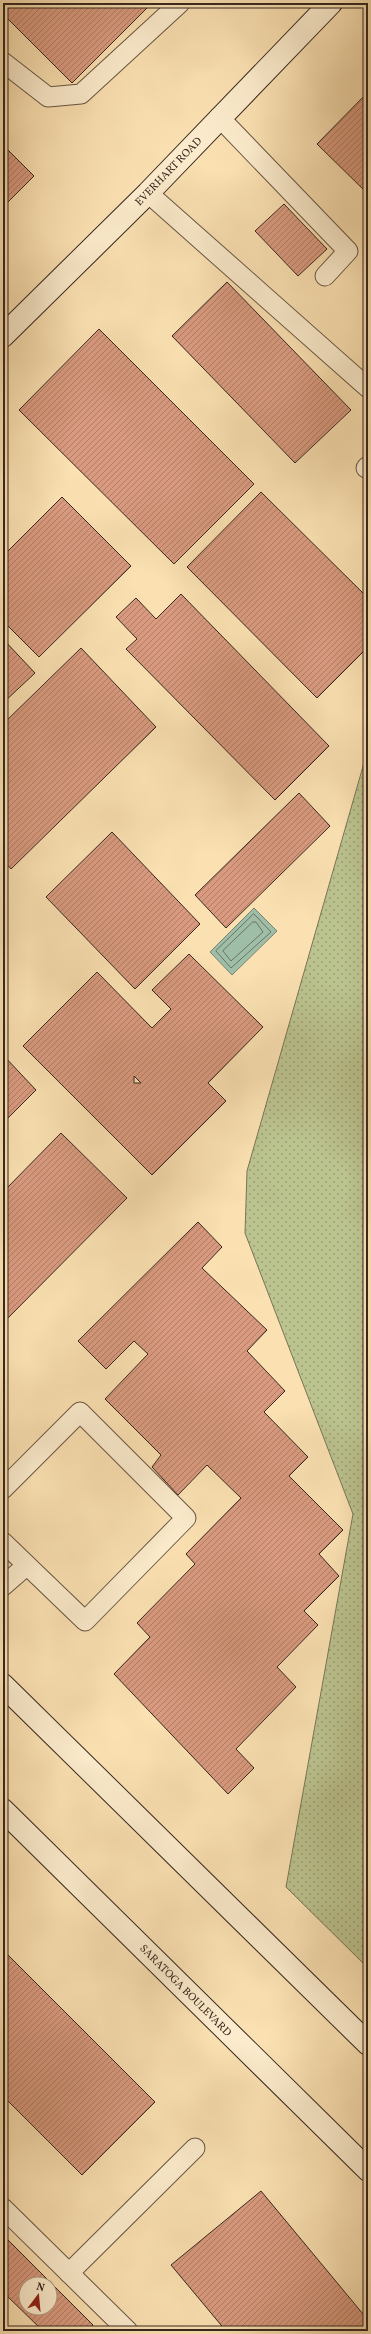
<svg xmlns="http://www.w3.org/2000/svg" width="371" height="2334" font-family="Vollkorn,serif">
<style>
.green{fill:url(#green-dots);stroke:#797557}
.water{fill:#9fbea8;stroke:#758271}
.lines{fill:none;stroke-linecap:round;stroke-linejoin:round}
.shore{stroke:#6b7264;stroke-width:1}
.building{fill:url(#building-hatch);stroke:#37271f;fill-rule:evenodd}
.lane-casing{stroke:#685644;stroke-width:21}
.secondary-casing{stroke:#37271f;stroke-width:24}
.lane{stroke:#fceccd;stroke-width:19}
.secondary{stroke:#fceccd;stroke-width:22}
.labels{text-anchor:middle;stroke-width:3;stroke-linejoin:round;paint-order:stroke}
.street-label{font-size:11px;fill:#37271f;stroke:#fceccd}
</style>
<defs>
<pattern id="green-dots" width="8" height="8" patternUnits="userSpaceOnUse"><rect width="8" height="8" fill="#bbc38f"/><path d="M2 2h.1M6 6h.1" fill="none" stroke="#999e74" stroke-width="1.8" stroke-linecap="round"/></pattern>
<pattern id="building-hatch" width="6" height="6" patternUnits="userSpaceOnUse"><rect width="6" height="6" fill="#d99a7f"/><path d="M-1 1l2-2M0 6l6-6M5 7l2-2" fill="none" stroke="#b17e67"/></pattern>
</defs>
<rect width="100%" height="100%" fill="#fbe1b2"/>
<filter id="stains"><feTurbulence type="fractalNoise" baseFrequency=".005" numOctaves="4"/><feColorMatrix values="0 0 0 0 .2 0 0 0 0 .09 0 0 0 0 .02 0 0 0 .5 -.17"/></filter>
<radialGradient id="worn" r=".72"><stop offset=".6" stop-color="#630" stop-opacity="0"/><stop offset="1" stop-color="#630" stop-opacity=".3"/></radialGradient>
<!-- green -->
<path class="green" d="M368 749V1968L286 1887 353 1514 245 1233 247 1171Z"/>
<!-- water -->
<path class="water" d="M254 908 277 931 232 975 210 952Z"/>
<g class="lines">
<!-- shore -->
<g class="shore">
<path d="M254 914 271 932 231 968 216 951Z"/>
<path d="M253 922H256L263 932 231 961 223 951Z"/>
</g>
</g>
<!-- building -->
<g class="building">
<path d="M3 3H152L72 83 3 14Z"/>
<path d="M368 92V194L317 144Z"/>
<path d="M3 145 34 176 3 207Z"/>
<path d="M284 204 327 249 298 276 255 231Z"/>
<path d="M227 282 351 410 295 463 172 336Z"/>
<path d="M99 329 254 484 174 564 19 410Z"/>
<path d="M261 492 368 598V647L317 698 187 567Z"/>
<path d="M62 497 131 566 39 657 3 621V556Z"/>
<path d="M181 594 329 746 275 800 126 649 137 639 116 617 136 598 156 619Z"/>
<path d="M3 639 35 673 3 703Z"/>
<path d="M81 648 156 727 11 869 3 860V724Z"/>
<path d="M299 793 330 826 226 928 195 895Z"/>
<path d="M112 832 200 924 135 989 46 897Z"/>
<path d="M189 954 263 1027 208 1083 226 1101 152 1175 23 1046 97 972 152 1028 171 1009 152 990ZM134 1076 141 1083H134Z"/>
<path d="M3 1055 36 1090 3 1123Z"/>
<path d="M61 1133 127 1198 3 1323V1192Z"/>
<path d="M198 1222 222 1247 202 1268 267 1330 247 1351 285 1391 264 1412 308 1457 289 1476 343 1530 319 1554 339 1576 304 1611 318 1625 277 1667 296 1687 236 1749 254 1768 228 1794 114 1674 150 1637 137 1623 195 1564 186 1554 241 1498 207 1465 178 1495 152 1467 161 1455 105 1399 148 1354 134 1341 106 1369 78 1341Z"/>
<path d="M3 1950 155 2102 82 2175 3 2096Z"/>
<path d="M261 2191 368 2320V2331H226L171 2265Z"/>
<path d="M3 2235 93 2325 87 2331H43L3 2292ZM26 2284H50V2308H26Z"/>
</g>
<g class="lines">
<!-- lane casing -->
<g class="lane-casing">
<g id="lane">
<path d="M3 62 48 97 81 94 180 3"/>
<path d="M219 117 348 251 325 276"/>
<path d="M148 193 368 388"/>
<path d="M366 468 368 466"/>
<path d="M3 1489 80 1412 186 1518 85 1621 3 1542"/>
<path d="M3 1586 26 1566"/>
<path d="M3 2208 128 2331"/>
<path d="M69 2273 195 2148"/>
</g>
</g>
<!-- secondary casing -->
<g class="secondary-casing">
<g id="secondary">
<path d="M3 336 148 193 331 3"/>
<path d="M3 1685 368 2044"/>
<path d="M3 1810 368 2170"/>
</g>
</g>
<!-- lane -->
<use href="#lane" class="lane"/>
<!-- secondary -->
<use href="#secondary" class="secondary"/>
</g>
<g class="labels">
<!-- street labels -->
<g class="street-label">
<text transform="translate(168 171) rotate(-46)" y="4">EVERHART ROAD</text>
<text transform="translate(186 1990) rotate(45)" y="4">SARATOGA BOULEVARD</text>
</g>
</g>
<!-- margin -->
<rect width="371" height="2334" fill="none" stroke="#fbe1b2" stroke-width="16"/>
<rect x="4" y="4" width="363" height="2326" fill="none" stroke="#37271f" stroke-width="2"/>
<rect x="8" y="8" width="355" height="2318" fill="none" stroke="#37271f"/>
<!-- north arrow -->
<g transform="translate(38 2296) rotate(16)"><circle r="19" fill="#fceccd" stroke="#ad9d87"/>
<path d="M0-3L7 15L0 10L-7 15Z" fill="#8f2418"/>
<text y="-6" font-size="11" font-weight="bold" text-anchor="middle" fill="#37271f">N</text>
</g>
<rect width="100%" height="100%" filter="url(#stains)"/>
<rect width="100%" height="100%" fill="url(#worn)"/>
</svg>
